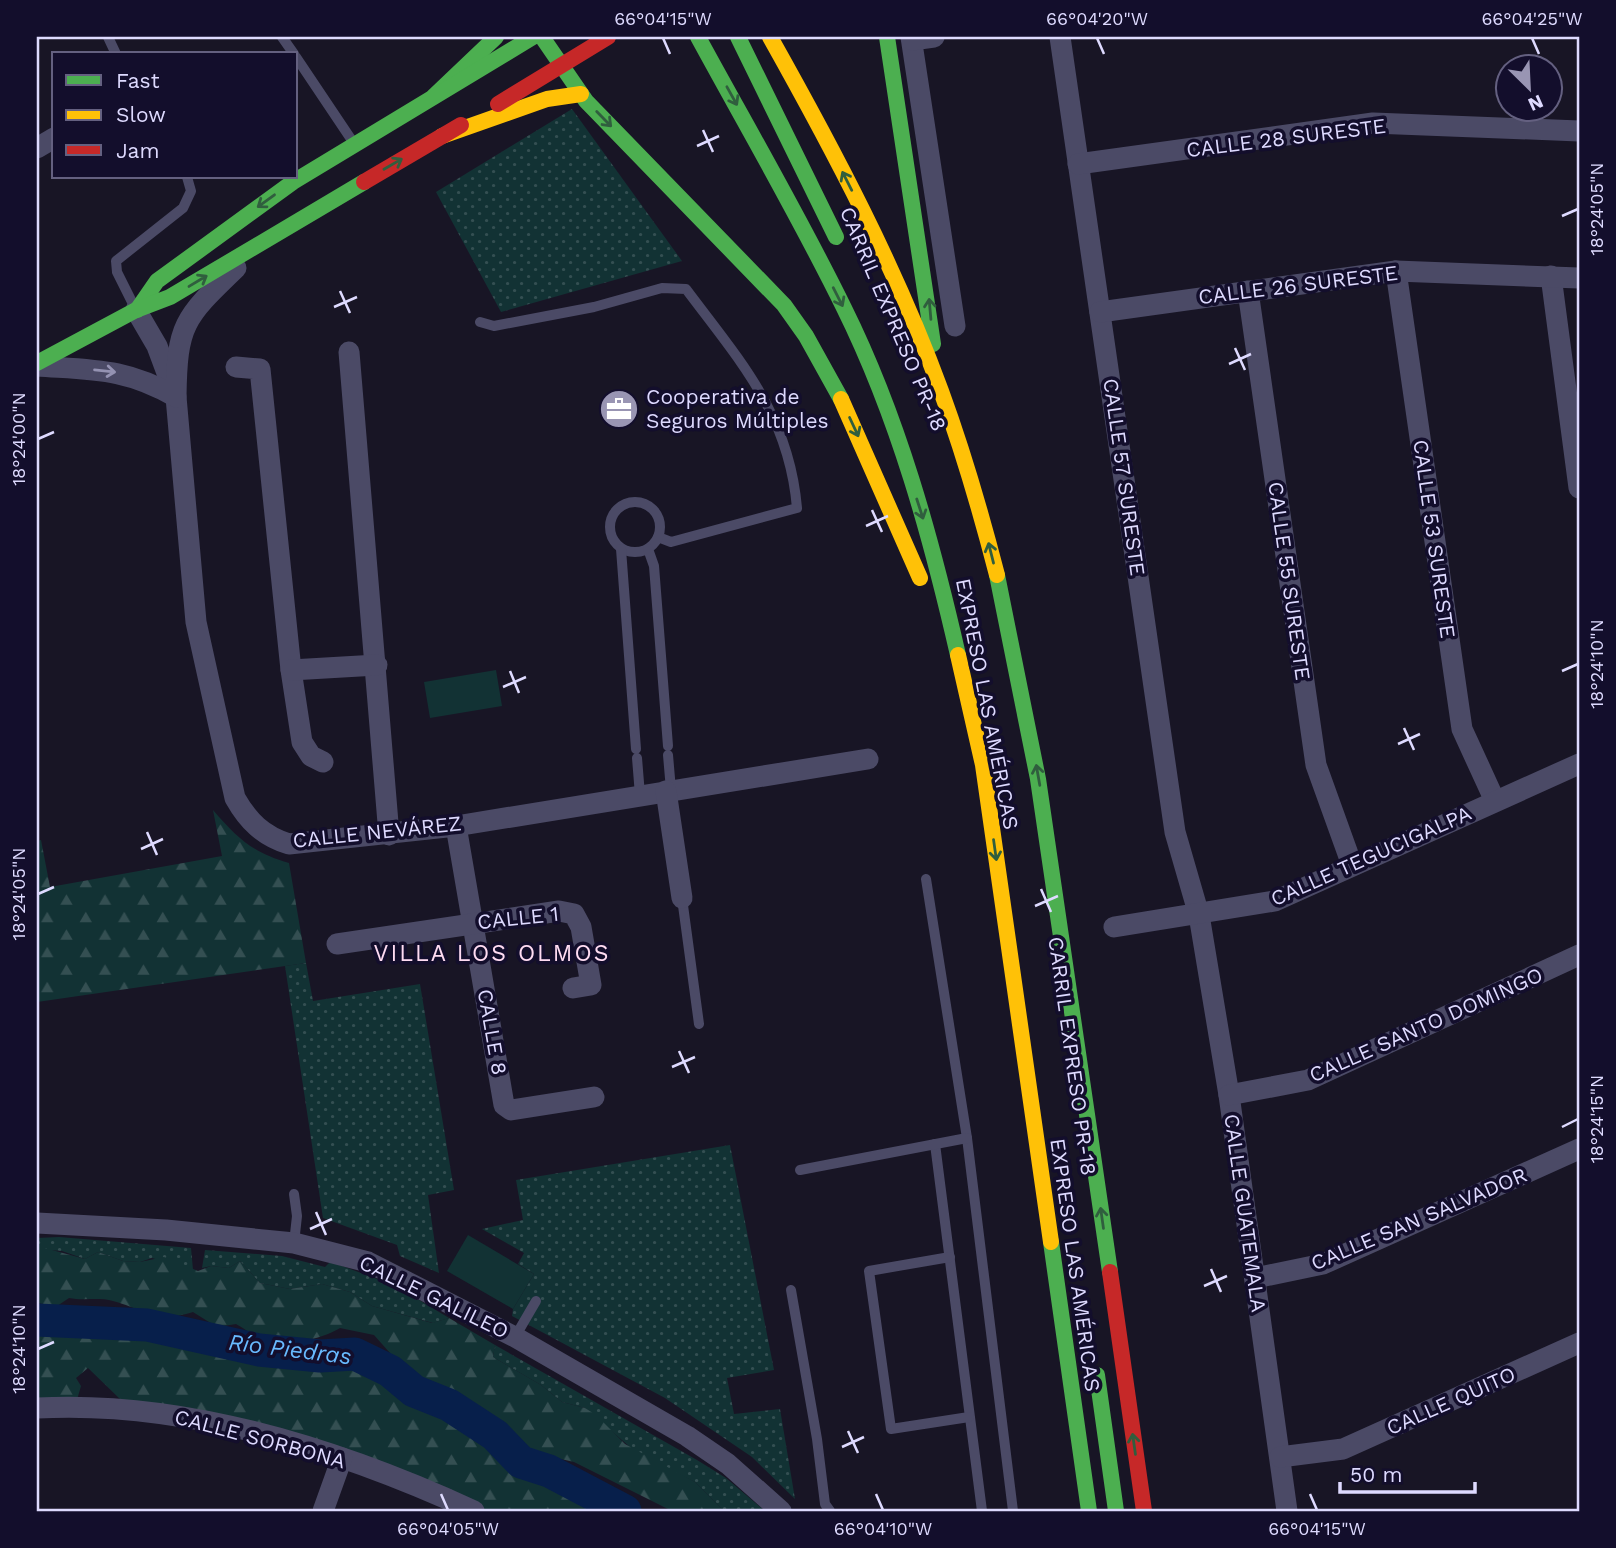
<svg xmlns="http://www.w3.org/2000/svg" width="1616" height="1548" font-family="'Work Sans',sans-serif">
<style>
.grass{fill:url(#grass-dots)}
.forest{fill:url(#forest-firs)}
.garden{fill:#123234}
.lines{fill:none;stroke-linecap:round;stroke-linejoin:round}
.river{stroke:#071f4b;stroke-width:33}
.lane{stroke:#4b4a66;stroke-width:10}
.street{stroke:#4b4a66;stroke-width:21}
.fast{stroke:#4caf50;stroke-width:16}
.slow{stroke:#ffc107;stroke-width:16}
.jam{stroke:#c62828;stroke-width:16}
.oneway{stroke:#305e3e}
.oneway2{stroke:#9492b2}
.ticks{fill:none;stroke:#dedaff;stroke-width:2.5}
.labels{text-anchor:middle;stroke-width:7;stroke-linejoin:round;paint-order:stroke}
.street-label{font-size:21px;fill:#dedaff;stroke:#130e2c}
.poi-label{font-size:21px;fill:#dedaff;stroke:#130e2c;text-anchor:start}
.neighbourhood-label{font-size:23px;letter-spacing:2px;fill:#ffdcf2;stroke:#130e2c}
.water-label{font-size:23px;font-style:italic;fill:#68baff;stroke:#130e2c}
.neatline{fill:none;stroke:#dedaff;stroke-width:2.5}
.ticks-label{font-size:18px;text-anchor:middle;fill:#dedaff}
</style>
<defs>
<pattern id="grass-dots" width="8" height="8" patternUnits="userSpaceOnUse" patternTransform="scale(1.75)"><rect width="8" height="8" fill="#123234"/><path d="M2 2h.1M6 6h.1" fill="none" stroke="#344f52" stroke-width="1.8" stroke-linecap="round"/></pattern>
<pattern id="forest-firs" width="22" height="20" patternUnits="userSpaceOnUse" patternTransform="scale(1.75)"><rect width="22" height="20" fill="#123234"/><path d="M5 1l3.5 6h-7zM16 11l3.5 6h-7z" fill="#344f52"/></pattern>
</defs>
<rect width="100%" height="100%" fill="#181525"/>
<!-- grass -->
<g class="grass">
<path d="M572 109 682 261 501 312 436 192Z"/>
<path d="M306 963 313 1001 420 984 454 1190 428 1195 439 1273 400 1256 397 1245 323 1218 285 966Z"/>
<path d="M730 1145 774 1370 727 1378 734 1414 780 1409 795 1499 752 1457 665 1398 512 1316 513 1309 534 1274 518 1264 524 1253 482 1229 523 1220 516 1180Z"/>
<path d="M59 1237 191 1248 193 1270 152 1258 140 1262 123 1261 98 1252 85 1259 62 1251 37 1249V1238Z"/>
<path d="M205 1250 282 1256 325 1267 330 1262 334 1263 396 1286 449 1318 433 1323 372 1306 350 1292 322 1284 290 1289 260 1283 240 1261 229 1268 211 1266 202 1268Z"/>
<path d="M495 1345 697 1460 726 1478 765 1511H724L695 1482 638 1454 585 1408 562 1402 541 1385 493 1357Z"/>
</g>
<!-- forest -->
<g class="forest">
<path d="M213 810C237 838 253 853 289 863L306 963 37 1002V841L41 840 50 887 222 856Z"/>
<path d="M41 1247 85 1259 98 1252 123 1261 140 1262 164 1257 198 1271 211 1266 229 1268 240 1261 260 1283 290 1289 322 1284 350 1292 372 1306 432 1323 449 1318 495 1345 493 1357 541 1385 562 1402 585 1408 596 1415 625 1444 695 1482 724 1511H672L574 1462 552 1457 545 1462 532 1459 521 1450 505 1425 407 1372 374 1335 340 1328C322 1339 284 1348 264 1341 254 1337 246 1329 236 1324L217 1327 193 1312C153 1324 149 1311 113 1301 100 1297 83 1301 69 1298L57 1306 37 1303V1249Z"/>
<path d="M115 1313 128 1315 158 1334 205 1342 263 1360 286 1356C316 1379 353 1361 386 1376 391 1378 393 1384 397 1387 408 1396 433 1409 447 1408L465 1432 490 1445 518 1468 527 1461 542 1467 548 1481 596 1511H483L120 1399 88 1368 76 1378 81 1386 76 1403 37 1404V1314L78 1318Z"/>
</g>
<!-- garden -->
<g class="garden">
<path d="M496 670 502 706 430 718 424 682Z"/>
<path d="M468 1235 534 1274 513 1309 447 1271Z"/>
</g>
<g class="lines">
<!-- river -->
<path class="river" d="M37 1320 147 1325 259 1350 320 1356 355 1354 390 1371 414 1391 449 1405 495 1435 521 1462 549 1471 625 1511"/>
<!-- lane -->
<g class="lane">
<path d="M108 37 116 54"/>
<path d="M282 37 294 54"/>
<path d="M296 57 353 142"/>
<path d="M134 306 117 272 116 261 183 208 191 191 187 177"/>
<path d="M480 322 494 326 594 307 662 288 686 289C740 361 789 414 797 508L671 542 658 537"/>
<circle cx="635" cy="527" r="25"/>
<path d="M621 549 636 749"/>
<path d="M648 549 654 566 668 746"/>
<path d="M668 755 671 790"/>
<path d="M637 758 640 795"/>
<path d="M926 879 967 1138 1013 1511"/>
<path d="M682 898 699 1024"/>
<path d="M935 1144 982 1511"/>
<path d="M800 1170 967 1138"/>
<path d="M294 1243 297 1216 294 1194"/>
<path d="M950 1257 869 1271 891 1429 969 1417"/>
<path d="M791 1290 817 1439 825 1504 830 1511"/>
<path d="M515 1337 536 1301"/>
</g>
<!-- street -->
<g class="street">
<path d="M911 37 955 326"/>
<path d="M1060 37 1175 832 1199 915 1229 1095 1287 1511"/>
<path d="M912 40 934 37"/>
<path d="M37 148 54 138"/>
<path d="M1078 164 1373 123 1579 131"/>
<path d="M1396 271 1462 729 1495 801"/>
<path d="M1551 276 1579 488"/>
<path d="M1248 291 1316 765 1352 865"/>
<path d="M136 310 157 346 176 397 196 622 235 798C248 821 263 836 289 844L456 826 868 759"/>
<path d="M1100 312 1396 271 1579 278"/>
<path d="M349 352 389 835"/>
<path d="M37 366C93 370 126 368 176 397 177 324 184 318 236 268"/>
<path d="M236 367 260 369 291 670 302 742 311 756 323 762"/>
<path d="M291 670 377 665"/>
<path d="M666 791 682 898"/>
<path d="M456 826 504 1105 511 1110 594 1097"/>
<path d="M1114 927 1275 901 1579 764"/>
<path d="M337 944 559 911 574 914 581 927 591 985 573 988"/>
<path d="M1229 1095 1308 1080 1579 955"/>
<path d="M37 1223 166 1230 294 1243 368 1262 515 1337 687 1436 728 1464 781 1511"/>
<path d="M1255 1278 1323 1264 1579 1149"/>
<path d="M37 1408C186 1400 339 1449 474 1511"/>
<path d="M1280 1457 1343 1449 1579 1343"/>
<path d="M323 1511 342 1458"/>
</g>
<!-- fast -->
<g class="fast">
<path d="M542 37 586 101 784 305 806 336 841 399"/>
<path d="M698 37C747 127 799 216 844 308 898 417 931 537 958 655"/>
<path d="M738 37 836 237"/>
<path d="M887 37 933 344"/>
<path d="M434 96 496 37"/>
<path d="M137 310 157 281 293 182 533 37"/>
<path d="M37 363 136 310 170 297 364 182"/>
<path d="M997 575 1038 779 1110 1272"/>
<path d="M1051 1242 1089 1511"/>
<path d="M1097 1375 1116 1511"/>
</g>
<!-- slow -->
<g class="slow">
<path d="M770 37C834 151 896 268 941 391 963 451 981 513 997 575"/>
<path d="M442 136 547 99 581 94"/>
<path d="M841 399 920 578"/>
<path d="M958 655 983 765 1051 1242"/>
</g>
<!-- jam -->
<g class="jam">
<path d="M498 104 608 37"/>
<path d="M364 182 461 125"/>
<path d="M1110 1272 1144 1511"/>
</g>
</g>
<!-- one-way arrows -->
<defs><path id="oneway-shaft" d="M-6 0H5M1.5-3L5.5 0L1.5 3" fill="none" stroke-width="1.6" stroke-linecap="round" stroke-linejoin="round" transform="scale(1.75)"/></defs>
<g class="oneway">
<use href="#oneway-shaft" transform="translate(732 96) rotate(61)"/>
<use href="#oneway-shaft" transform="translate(604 119) rotate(46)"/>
<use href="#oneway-shaft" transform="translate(393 164) rotate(-30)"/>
<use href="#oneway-shaft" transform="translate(847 181) rotate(-117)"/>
<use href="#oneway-shaft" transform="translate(266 201) rotate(144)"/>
<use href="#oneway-shaft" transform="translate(198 281) rotate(-31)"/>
<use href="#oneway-shaft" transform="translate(838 297) rotate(63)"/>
<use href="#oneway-shaft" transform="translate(930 309) rotate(-95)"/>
<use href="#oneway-shaft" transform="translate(854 427) rotate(65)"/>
<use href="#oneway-shaft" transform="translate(920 509) rotate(72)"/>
<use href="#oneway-shaft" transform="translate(991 553) rotate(-104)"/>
<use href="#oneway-shaft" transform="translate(1038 775) rotate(-100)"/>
<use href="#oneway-shaft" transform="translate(995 850) rotate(82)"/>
<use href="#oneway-shaft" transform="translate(1102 1218) rotate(-98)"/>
<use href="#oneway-shaft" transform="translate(1134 1444) rotate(-98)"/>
</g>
<use class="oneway2" href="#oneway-shaft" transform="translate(105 371) rotate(6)"/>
<!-- ticks -->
<path class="ticks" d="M663 38 670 54M1097 38 1104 54M1532 38 1539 54M703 130 713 152M697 146 719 136M1562 216 1578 209M340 291 350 313M334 307 357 297M1235 348 1245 370M1229 364 1251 354M38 439 54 432M872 510 882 532M866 526 888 516M510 671 519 693M1562 671 1578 664M503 687 526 677M1404 728 1414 750M1398 744 1420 734M147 832 157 855M141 849 163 839M1041 889 1051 912M38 894 54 887M1035 906 1058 896M679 1051 689 1073M672 1067 695 1057M1562 1127 1578 1119M316 1212 326 1235M310 1229 332 1219M1211 1269 1221 1292M1204 1286 1227 1276M38 1349 54 1342M848 1431 858 1453M842 1447 864 1437M441 1494 448 1510M876 1494 883 1510M1310 1494 1317 1510"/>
<!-- icons -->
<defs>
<g id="office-disc" transform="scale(2.0125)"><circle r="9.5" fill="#9995b3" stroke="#130e2c"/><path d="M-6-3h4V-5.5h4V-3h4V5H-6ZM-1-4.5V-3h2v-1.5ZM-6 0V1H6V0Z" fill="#fff"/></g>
</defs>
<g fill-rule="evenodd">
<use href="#office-disc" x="619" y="409"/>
</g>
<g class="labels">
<!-- street labels -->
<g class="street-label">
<text transform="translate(1286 138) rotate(-7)" y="7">CALLE 28 SURESTE</text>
<text transform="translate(1298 285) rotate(-7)" y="7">CALLE 26 SURESTE</text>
<text transform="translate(893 319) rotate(67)" y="7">CARRIL EXPRESO PR-18</text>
<text transform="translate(1124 477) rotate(82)" y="7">CALLE 57 SURESTE</text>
<text transform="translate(1434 539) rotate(82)" y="7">CALLE 53 SURESTE</text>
<text transform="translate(1289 581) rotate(82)" y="7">CALLE 55 SURESTE</text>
<text transform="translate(987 704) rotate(79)" y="7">EXPRESO LAS AMÉRICAS</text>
<text transform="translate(377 832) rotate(-6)" y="7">CALLE NEVÁREZ</text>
<text transform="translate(1371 856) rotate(-24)" y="7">CALLE TEGUCIGALPA</text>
<text transform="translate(518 918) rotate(-6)" y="7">CALLE 1</text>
<text transform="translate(1426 1025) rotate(-24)" y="7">CALLE SANTO DOMINGO</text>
<text transform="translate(492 1032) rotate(80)" y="7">CALLE 8</text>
<text transform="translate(1072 1056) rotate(82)" y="7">CARRIL EXPRESO PR-18</text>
<text transform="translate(1245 1213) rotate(82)" y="7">CALLE GUATEMALA</text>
<text transform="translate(1419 1219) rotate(-23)" y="7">CALLE SAN SALVADOR</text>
<text transform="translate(1075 1265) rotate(82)" y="7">EXPRESO LAS AMÉRICAS</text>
<text transform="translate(434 1297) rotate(26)" y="7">CALLE GALILEO</text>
<text transform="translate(1451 1401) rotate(-24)" y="7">CALLE QUITO</text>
<text transform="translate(260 1439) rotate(15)" y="7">CALLE SORBONA</text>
</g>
<!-- poi labels -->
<g class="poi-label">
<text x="646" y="404">Cooperativa de<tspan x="646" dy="24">Seguros Múltiples</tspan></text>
</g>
<!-- neighbourhood labels -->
<g class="neighbourhood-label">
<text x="492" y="961">VILLA LOS OLMOS</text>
</g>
<!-- water labels -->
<g class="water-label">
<text transform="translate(290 1349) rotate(7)" y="8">Río Piedras</text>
</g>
</g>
<!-- border -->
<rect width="1616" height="1548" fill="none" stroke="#130e2c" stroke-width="77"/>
<!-- legend -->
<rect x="52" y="52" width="245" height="126" fill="#130e2c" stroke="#646080" stroke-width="2"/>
<rect x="66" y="75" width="35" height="10" fill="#4caf50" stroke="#646080" stroke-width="2"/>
<text x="116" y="88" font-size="21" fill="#dedaff">Fast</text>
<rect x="66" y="110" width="35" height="10" fill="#ffc107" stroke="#646080" stroke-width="2"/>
<text x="116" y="122" font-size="21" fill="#dedaff">Slow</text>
<rect x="66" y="145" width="35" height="10" fill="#c62828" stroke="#646080" stroke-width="2"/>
<text x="116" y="158" font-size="21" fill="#dedaff">Jam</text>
<!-- north arrow -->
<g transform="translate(1529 88) rotate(156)"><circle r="33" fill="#130e2c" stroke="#646080" stroke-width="2"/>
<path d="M0-5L12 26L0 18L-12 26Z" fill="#9995b3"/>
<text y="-10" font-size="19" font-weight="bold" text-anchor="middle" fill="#dedaff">N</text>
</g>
<!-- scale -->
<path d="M1340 1482v10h135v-10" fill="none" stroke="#dedaff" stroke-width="3.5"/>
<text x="1350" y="1482" font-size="21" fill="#dedaff" stroke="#130e2c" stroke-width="5" paint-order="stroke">50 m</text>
<rect x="38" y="38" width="1540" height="1472" class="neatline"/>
<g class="ticks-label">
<text x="663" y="25">66°04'15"W</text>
<text x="1097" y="25">66°04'20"W</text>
<text x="1532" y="25">66°04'25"W</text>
<text transform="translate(1597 209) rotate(-90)" y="6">18°24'05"N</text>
<text transform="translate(19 439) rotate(-90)" y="6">18°24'00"N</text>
<text transform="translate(1597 664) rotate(-90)" y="6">18°24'10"N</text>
<text transform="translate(19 894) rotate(-90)" y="6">18°24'05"N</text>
<text transform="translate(1597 1119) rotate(-90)" y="6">18°24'15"N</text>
<text transform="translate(19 1349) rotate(-90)" y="6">18°24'10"N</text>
<text x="448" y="1535">66°04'05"W</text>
<text x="883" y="1535">66°04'10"W</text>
<text x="1317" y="1535">66°04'15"W</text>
</g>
</svg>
